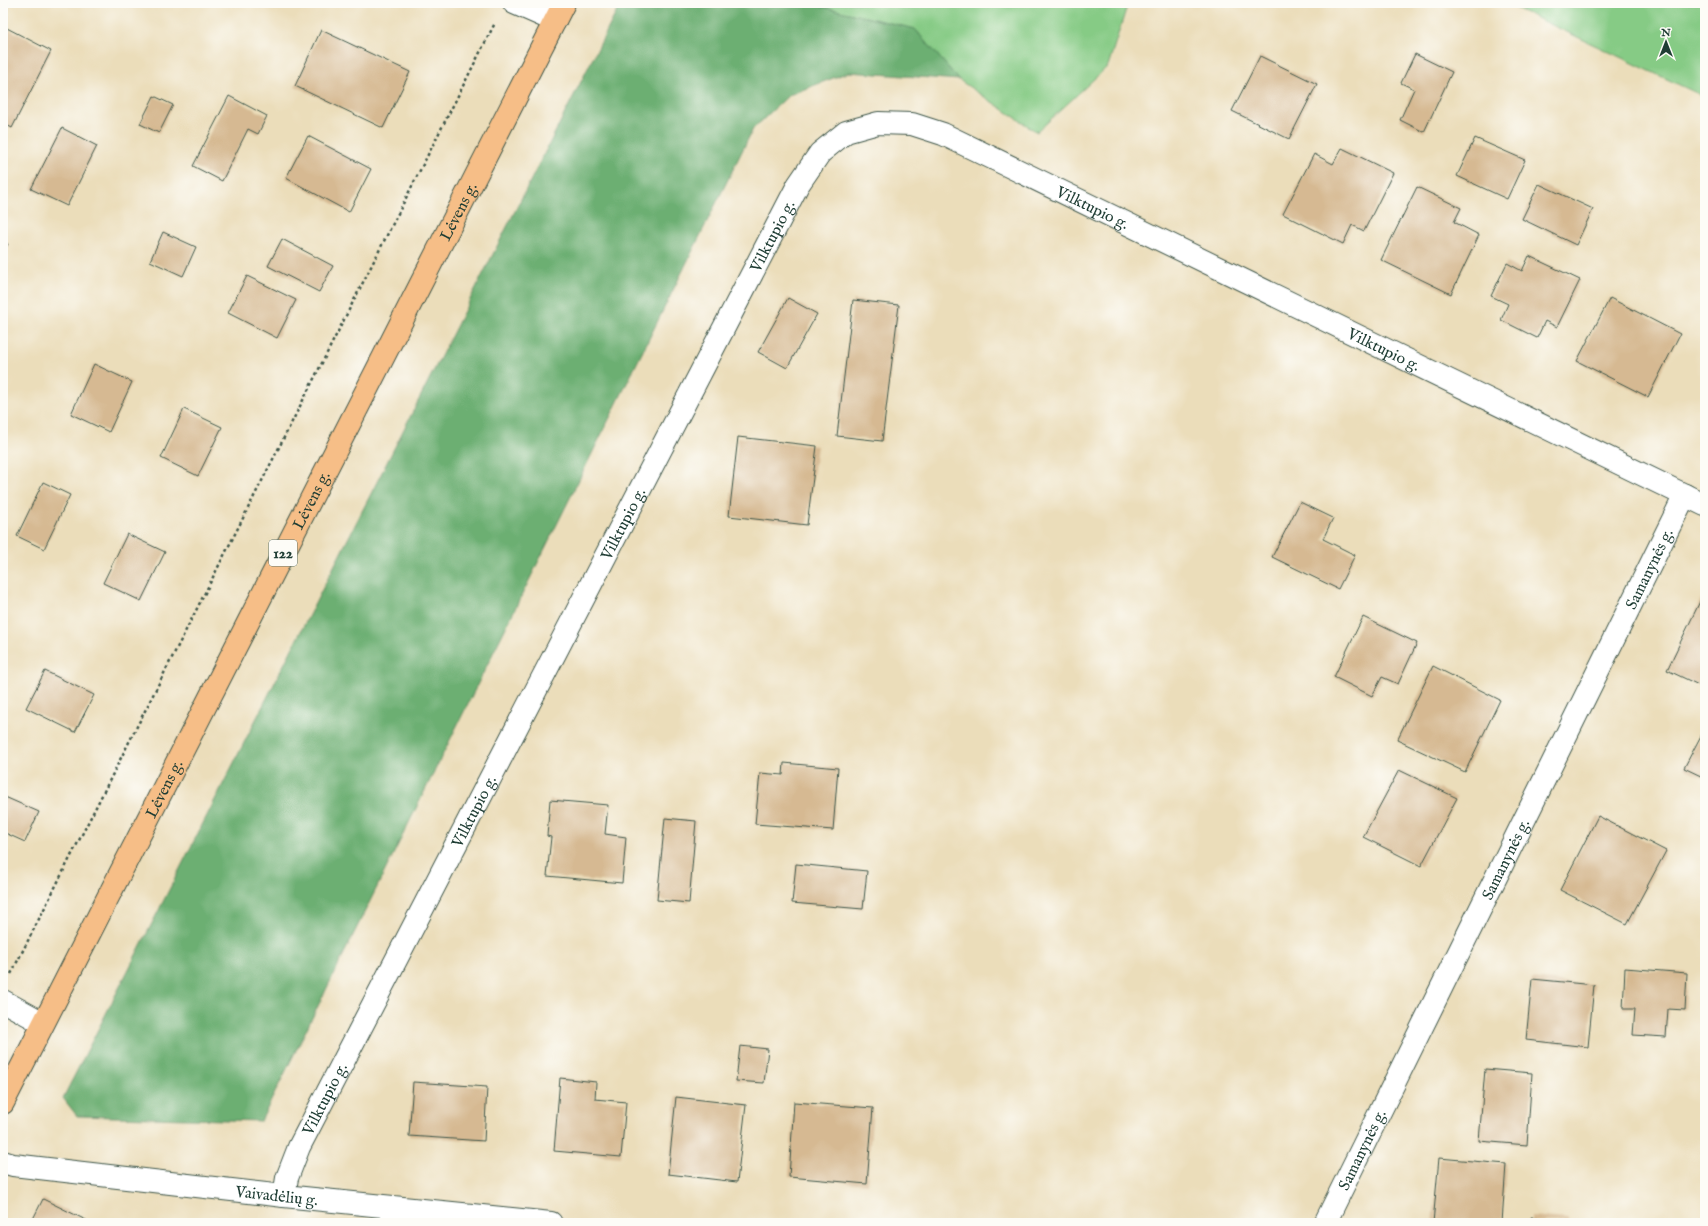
<svg xmlns="http://www.w3.org/2000/svg" width="1708" height="1226" font-family="'IM FELL English',serif">
<style>
.green{fill:#86cb85;stroke:#52845c}
.forest{fill:#6caf72;stroke:#467653}
.building{fill:#d6b992}
.lines{fill:none;stroke-linecap:round;stroke-linejoin:round}
.minor-casing{stroke:#3e5548;stroke-width:24}
.major-casing{stroke:#3e5548;stroke-width:24}
.path{stroke:#3e5548;stroke-width:2.5;stroke-dasharray:3 3;stroke-linecap:butt}
.minor{stroke:#fff;stroke-width:22}
.major{stroke:#f6be87;stroke-width:22}
.labels{text-anchor:middle;stroke-width:3;stroke-linejoin:round;paint-order:stroke}
.shield{fill:#fdfcf7;stroke:#62766e;stroke-width:1}
.shield-label{font-size:15px;font-weight:bold;fill:#1f3d34}
.street-label{font-size:16px;fill:#1f3d34;stroke:#fdfcf7}
</style>
<rect width="100%" height="100%" fill="#fdfcf7"/>
<filter id="ink" filterUnits="userSpaceOnUse"><feTurbulence type="fractalNoise" baseFrequency=".025" numOctaves="2"/><feDisplacementMap in="SourceGraphic" scale="8" xChannelSelector="R" yChannelSelector="G"/><feConvolveMatrix kernelMatrix="1 2 1 2 8 2 1 2 1" color-interpolation-filters="sRGB"/></filter>
<filter id="wash" filterUnits="userSpaceOnUse"><feTurbulence type="fractalNoise" baseFrequency=".012" numOctaves="4" result="noise"/><feDisplacementMap in="SourceGraphic" scale="16" xChannelSelector="R" yChannelSelector="G"/><feGaussianBlur stdDeviation="0.9" result="paint"/><feColorMatrix in="noise" values="0 0 0 0 0 0 0 0 0 0 0 0 0 0 0 0 0 1.4 0 .05"/><feComposite in="paint" operator="in"/></filter>
<g filter="url(#wash)">
<rect width="100%" height="100%" fill="#ebddba"/>
<!-- green -->
<g class="green">
<path d="M807 3H1128L1108 66 1037 132 959 80 915 29Z"/>
<path d="M1505 3H1705V97Z"/>
</g>
<!-- forest -->
<path class="forest" d="M621 3H807L915 29 959 80 849 72 789 95 753 129 261 1121 77 1116 63 1098Z"/>
<g id="blocks">
<!-- building -->
<g class="building">
<path d="M3 26 51 51 12 128 3 123Z"/>
<path d="M321 30 410 72 383 128 295 86Z"/>
<path d="M1415 54 1452 72 1424 132 1400 120 1414 89 1401 83Z"/>
<path d="M1260 56 1317 84 1289 139 1232 111Z"/>
<path d="M154 96 173 105 159 133 140 124Z"/>
<path d="M229 96 267 116 258 134 248 129 222 181 193 166Z"/>
<path d="M62 128 97 146 67 206 31 189Z"/>
<path d="M308 136 371 169 349 212 286 178Z"/>
<path d="M1475 138 1525 160 1507 199 1457 176Z"/>
<path d="M1342 148 1393 173 1364 231 1352 225 1343 244 1283 214 1314 154 1333 164Z"/>
<path d="M1539 184 1593 209 1576 245 1522 219Z"/>
<path d="M1417 187 1461 208 1454 222 1479 235 1451 294 1381 260Z"/>
<path d="M163 232 196 247 183 276 150 261Z"/>
<path d="M282 239 333 266 319 292 268 266Z"/>
<path d="M3 242 8 244 3 253Z"/>
<path d="M1529 256 1580 280 1557 327 1545 321 1537 338 1501 320 1508 304 1491 296 1507 263 1522 271Z"/>
<path d="M247 276 296 300 277 338 228 313Z"/>
<path d="M788 298 817 314 787 368 758 352Z"/>
<path d="M1610 298 1680 334 1648 397 1577 361Z"/>
<path d="M853 300 899 305 882 441 837 436Z"/>
<path d="M94 364 132 382 109 432 71 414Z"/>
<path d="M184 409 222 427 198 476 161 458Z"/>
<path d="M738 437 817 446 807 525 729 516Z"/>
<path d="M43 482 70 495 44 549 17 536Z"/>
<path d="M1300 502 1333 518 1323 539 1355 555 1338 589 1272 557Z"/>
<path d="M127 534 165 552 141 601 103 583Z"/>
<path d="M1705 591V688L1667 670Z"/>
<path d="M1363 617 1417 643 1398 684 1382 677 1372 696 1334 677Z"/>
<path d="M1433 666 1500 700 1465 772 1397 740Z"/>
<path d="M45 671 94 695 75 732 26 708Z"/>
<path d="M1705 728V778L1684 768Z"/>
<path d="M784 763 838 768 833 830 755 824 760 773 783 775Z"/>
<path d="M1399 770 1457 798 1421 866 1363 837Z"/>
<path d="M5 797 39 812 25 842 3 832V802Z"/>
<path d="M550 800 608 805 605 834 626 837 622 883 547 876 551 837 547 836Z"/>
<path d="M1598 816 1666 851 1627 924 1560 890Z"/>
<path d="M665 818 696 821 689 903 657 900Z"/>
<path d="M796 864 867 871 863 909 792 903Z"/>
<path d="M1625 968 1687 973 1685 1010 1668 1009 1666 1037 1633 1035 1635 1009H1623Z"/>
<path d="M1532 979 1594 985 1588 1047 1526 1040Z"/>
<path d="M740 1046 768 1049 764 1083 736 1081Z"/>
<path d="M1485 1069 1532 1073 1527 1145 1479 1141Z"/>
<path d="M560 1078 596 1082 595 1099 626 1102 621 1157 554 1151Z"/>
<path d="M413 1082 487 1087 484 1141 409 1136Z"/>
<path d="M676 1097 746 1105 737 1182 668 1174Z"/>
<path d="M794 1102 873 1108 867 1184 789 1177Z"/>
<path d="M1439 1158 1506 1164 1502 1223H1433Z"/>
<path d="M43 1199 92 1223H31Z"/>
<path d="M1531 1217 1568 1220V1223H1531Z"/>
</g>
</g>
</g>
<g filter="url(#ink)">
<use href="#blocks" fill-opacity="0" stroke="#3e5548" stroke-width="1"/>
<g class="lines">
<!-- minor casing -->
<g class="minor-casing">
<g id="minor">
<path d="M514 3 555 21"/>
<path d="M3 1001 43 1023"/>
<path id="s1" d="M3 1162 13 1165 284 1196 551 1223"/>
<path id="s2" d="M284 1196 287 1178 299 1147 798 185 820 153 846 132 878 123 912 124 943 134 1705 505"/>
<path id="s3" d="M1325 1223 1685 495"/>
</g>
</g>
<!-- major casing -->
<g class="major-casing">
<g id="major">
<path id="s4" d="M3 1103 564 3"/>
</g>
</g>
<!-- path -->
<path class="path" d="M11 974 495 23"/>
<!-- minor -->
<use href="#minor" class="minor"/>
<!-- major -->
<use href="#major" class="major"/>
</g>
</g>
<g class="labels">
<!-- shield labels -->
<rect class="shield" x="269" y="540" width="28" height="26" rx="3"/>
<g class="shield-label">
<text x="283" y="558">122</text>
</g>
<!-- street labels -->
<g class="street-label">
<text dy="6" stroke="none"><textPath href="#s2" startOffset="1474">Vilktupio g.</textPath></text>
<text dy="6" stroke="none"><textPath href="#s4" startOffset="1001">Lėvens g.</textPath></text>
<text dy="6" stroke="none"><textPath href="#s2" startOffset="1078">Vilktupio g.</textPath></text>
<text dy="6" stroke="none"><textPath href="#s2" startOffset="1798">Vilktupio g.</textPath></text>
<text dy="6" stroke="none"><textPath href="#s4" startOffset="677">Lėvens g.</textPath></text>
<text dy="6" stroke="none"><textPath href="#s2" startOffset="754">Vilktupio g.</textPath></text>
<text dy="6" stroke="none"><textPath href="#s3" startOffset="730">Samanynės g.</textPath></text>
<text dy="6" stroke="none"><textPath href="#s4" startOffset="353">Lėvens g.</textPath></text>
<text dy="6" stroke="none"><textPath href="#s2" startOffset="430">Vilktupio g.</textPath></text>
<text dy="6" stroke="none"><textPath href="#s3" startOffset="406">Samanynės g.</textPath></text>
<text dy="6" stroke="none"><textPath href="#s2" startOffset="106">Vilktupio g.</textPath></text>
<text dy="6" stroke="none"><textPath href="#s3" startOffset="82">Samanynės g.</textPath></text>
<text dy="6" stroke="none"><textPath href="#s1" startOffset="276">Vaivadėlių g.</textPath></text>
</g>
</g>
<!-- margin -->
<rect width="1708" height="1226" fill="none" stroke="#fdfcf7" stroke-width="16"/>
<!-- north arrow -->
<g transform="translate(1666 42)" stroke="#fdfcf7" stroke-width="3" paint-order="stroke">
<path d="M0-3L7 15L0 10L-7 15Z" fill="#1f3d34"/>
<text y="-6" font-size="11" font-weight="bold" text-anchor="middle" fill="#1f3d34">N</text>
</g>
</svg>
